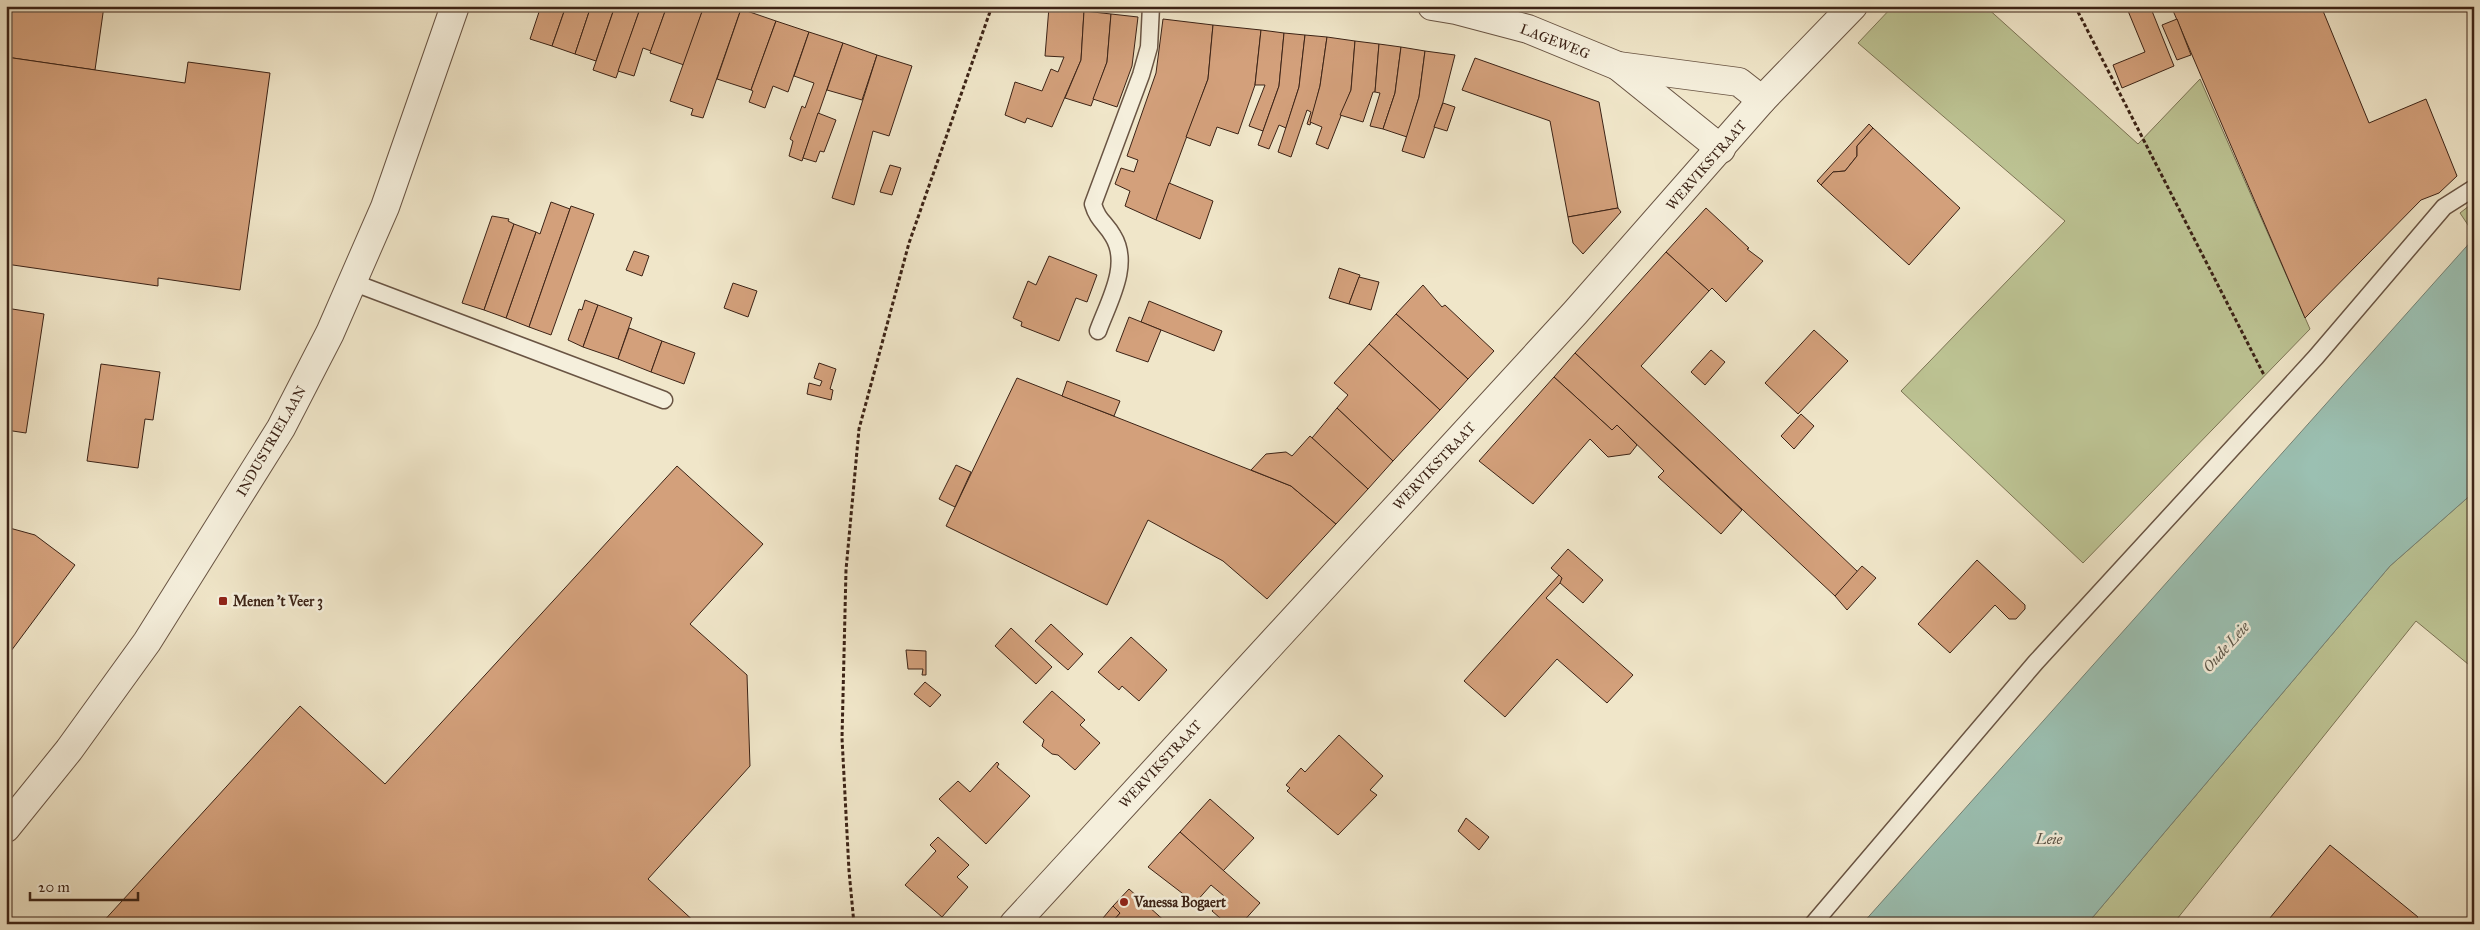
<svg xmlns="http://www.w3.org/2000/svg" width="2480" height="930" font-family="'IM FELL Great Primer',serif">
<style>
.green{fill:#bdc494;stroke:#7c7455}
.water{fill:#9bc0b2;stroke:#758174}
.building{fill:#d3a07b;stroke:#3c2316}
.lines{fill:none;stroke-linecap:round;stroke-linejoin:round}
.service-casing{stroke:#695443;stroke-width:19}
.minor-casing{stroke:#695443;stroke-width:30}
.tertiary-casing{stroke:#695443;stroke-width:30}
.path{stroke:#3c2316;stroke-width:3;stroke-dasharray:4 2.5;stroke-linecap:butt}
.service{stroke:#f5efdc;stroke-width:16}
.minor{stroke:#f5efdc;stroke-width:28}
.tertiary{stroke:#f5efdc;stroke-width:28}
.poi-dot{fill:#8f2418;stroke:#f5efdc;stroke-width:2}
.labels{text-anchor:middle;stroke-width:5;stroke-linejoin:round;paint-order:stroke}
.street-label{font-size:14px;fill:#3c2316;stroke:#f5efdc}
.poi-label{font-size:14px;font-weight:bold;fill:#3c2316;stroke:#f5efdc;text-anchor:start}
.water-label{font-size:15px;font-style:italic;fill:#585245;stroke:#f5efdc}
</style>
<rect width="100%" height="100%" fill="#f0e6c9"/>
<filter id="stains"><feTurbulence type="fractalNoise" baseFrequency=".004" numOctaves="4"/><feColorMatrix values="0 0 0 0 .2 0 0 0 0 .09 0 0 0 0 .02 0 0 0 .5 -.17"/></filter>
<radialGradient id="worn" r=".72"><stop offset=".6" stop-color="#630" stop-opacity="0"/><stop offset="1" stop-color="#630" stop-opacity=".3"/></radialGradient>
<!-- green -->
<g class="green">
<path d="M1893 6H1985L2138 144 2200 79 2310 329 2083 563 1901 391 2065 221 1858 43Z"/>
<path d="M2474 202V234L2460 213Z"/>
<path d="M2474 492V669L2416 621 2173 924H2087L2390 566Z"/>
</g>
<!-- water -->
<path class="water" d="M2474 238V492L2390 566 2087 924H1862Z"/>
<!-- building -->
<g class="building">
<path d="M8 6H104L95 70 6 57Z"/>
<path d="M541 6H566L552 46 530 39Z"/>
<path d="M566 6H591L575 54 552 46Z"/>
<path d="M591 6H615L596 61 575 54Z"/>
<path d="M615 6H641L616 78 593 70Z"/>
<path d="M641 6H667L651 51 643 48 634 76 618 71Z"/>
<path d="M667 6H704L684 65 650 53Z"/>
<path d="M704 6H734L741 9 703 118 691 115 693 109 670 101Z"/>
<path d="M2126 6H2150L2174 66 2122 88 2113 65 2145 52Z"/>
<path d="M2171 6H2321L2369 123 2426 99 2457 176 2439 193 2421 200 2305 318Z"/>
<path d="M1049 7 1084 11 1081 60 1052 127 1027 118 1025 123 1005 115 1015 82 1042 91 1051 69 1058 72 1064 57 1045 56Z"/>
<path d="M741 9 776 21 751 90 717 79Z"/>
<path d="M1084 11 1111 14 1107 62 1091 106 1065 98 1081 60Z"/>
<path d="M1111 14 1138 17 1132 66 1117 107 1093 99 1107 62Z"/>
<path d="M1163 19 1213 25 1208 79 1156 220 1125 206 1130 191 1115 184 1121 168 1134 172 1138 160 1127 156 1156 73Z"/>
<path d="M2177 19 2191 55 2177 60 2162 25Z"/>
<path d="M776 21 809 32 788 92 773 86 765 108 749 102 753 91 751 90Z"/>
<path d="M1213 25 1261 30 1255 85 1238 134 1217 127 1210 146 1186 137 1208 79Z"/>
<path d="M1261 30 1284 33 1279 86 1263 131 1249 126 1265 85H1255Z"/>
<path d="M809 32 843 43 802 161 789 156 793 141 790 139 802 106 805 108 814 83 794 76Z"/>
<path d="M1284 33 1305 35 1299 87 1286 128 1279 125 1269 149 1258 145 1279 86Z"/>
<path d="M1305 35 1327 37 1320 86 1310 125 1307 124 1311 112 1307 110 1291 157 1278 152 1299 87Z"/>
<path d="M1327 37 1355 41 1351 90 1328 149 1316 144 1322 127 1310 122 1320 86Z"/>
<path d="M1355 41 1379 44 1375 92H1373L1363 122 1340 115 1351 90Z"/>
<path d="M843 43 877 55 862 100 827 90Z"/>
<path d="M1379 44 1401 47 1395 93 1383 129 1370 126 1380 93 1375 92Z"/>
<path d="M1401 47 1425 51 1419 97 1407 137 1383 129 1395 93Z"/>
<path d="M1425 51 1455 55 1443 102 1424 158 1402 151 1419 97Z"/>
<path d="M877 55 912 66 889 136 873 131 854 205 832 198Z"/>
<path d="M6 57 185 83 188 62 270 73 240 290 158 278V286L6 264Z"/>
<path d="M1475 58 1599 102 1618 208 1568 217 1550 121 1462 90Z"/>
<path d="M1443 103 1455 107 1447 131 1434 127Z"/>
<path d="M818 113 836 120 824 152 820 151 816 162 803 158Z"/>
<path d="M1869 124 1873 128 1857 146V156L1845 171 1833 172 1821 185 1817 181Z"/>
<path d="M1873 128 1960 208 1909 265 1821 185 1833 172 1845 171 1857 156V146Z"/>
<path d="M890 165 901 168 892 195 880 192Z"/>
<path d="M1169 183 1213 201 1200 239 1156 220Z"/>
<path d="M551 202 570 209 529 327 506 318 536 232 540 234Z"/>
<path d="M571 206 594 214 551 335 529 327Z"/>
<path d="M1618 208 1621 212 1583 254 1573 243 1568 217Z"/>
<path d="M1706 208 1749 248 1747 249 1763 261 1726 302 1712 288 1709 291 1666 252Z"/>
<path d="M492 216 509 219 508 221 514 224 484 310 462 303Z"/>
<path d="M514 224 536 232 506 318 484 310Z"/>
<path d="M634 251 649 256 642 276 626 270Z"/>
<path d="M1666 252 1709 291 1641 366 1858 572 1835 596 1575 353Z"/>
<path d="M1049 256 1097 275 1087 302 1076 298 1059 341 1021 326 1022 322 1013 318 1028 281 1036 285Z"/>
<path d="M1339 268 1360 275 1349 304 1329 298Z"/>
<path d="M1359 277 1379 282 1371 310 1349 304Z"/>
<path d="M733 283 757 291 748 317 724 308Z"/>
<path d="M1423 285 1442 307 1445 305 1494 351 1468 379 1396 314Z"/>
<path d="M585 300 598 305 583 347 568 340 579 309 582 310Z"/>
<path d="M1149 301 1222 331 1214 351 1141 322Z"/>
<path d="M598 305 632 318 618 359 583 347Z"/>
<path d="M6 308 44 314 26 433 6 430Z"/>
<path d="M1396 314 1468 379 1440 410 1369 344Z"/>
<path d="M1129 317 1161 330 1148 362 1116 351Z"/>
<path d="M629 328 662 341 651 372 618 359Z"/>
<path d="M1814 330 1848 361 1798 414 1765 383Z"/>
<path d="M662 341 695 353 684 384 651 372Z"/>
<path d="M1369 344 1440 410 1393 461 1337 408 1348 395 1334 383Z"/>
<path d="M1711 350 1725 362 1705 385 1691 372Z"/>
<path d="M1575 353 1742 510 1721 534 1658 477 1664 471 1617 425 1612 430 1554 377Z"/>
<path d="M819 363 836 369 830 389 833 390 831 400 807 394 809 383 820 386 822 381 814 378Z"/>
<path d="M101 364 160 372 153 420 145 419 138 468 87 461Z"/>
<path d="M1554 377 1612 430 1617 425 1637 445 1630 454 1608 457 1590 439 1533 504 1479 461Z"/>
<path d="M1017 378 1291 486 1336 524 1267 599 1223 561 1148 520 1107 605 946 526Z"/>
<path d="M1067 381 1120 401 1114 416 1062 396Z"/>
<path d="M1337 408 1393 461 1368 489 1312 438Z"/>
<path d="M1801 414 1814 426 1794 449 1781 436Z"/>
<path d="M1310 436 1368 489 1336 524 1291 486 1251 470 1266 454 1286 452 1292 456Z"/>
<path d="M956 465 971 472 955 507 939 499Z"/>
<path d="M677 466 763 544 690 624 747 675 750 766 648 879 697 924H101L300 706 385 784Z"/>
<path d="M6 527 35 535 75 565 11 651 6 648Z"/>
<path d="M1568 549 1603 580 1583 603 1559 582 1562 578 1551 568Z"/>
<path d="M1977 560 2025 605V609L2016 619H2009L1995 605 1950 653 1918 624Z"/>
<path d="M1862 566 1876 578 1847 610 1835 596Z"/>
<path d="M1559 575 1562 578 1560 583 1546 598 1633 675 1607 703 1557 659 1505 717 1464 681Z"/>
<path d="M1051 624 1083 654 1068 670 1035 641Z"/>
<path d="M1011 628 1052 667 1036 684 995 646Z"/>
<path d="M1131 637 1167 670 1139 701 1122 686 1119 690 1098 672Z"/>
<path d="M906 650 926 651V675H922L923 669H908Z"/>
<path d="M925 682 941 695 930 707 914 694Z"/>
<path d="M1052 691 1085 720 1080 725 1100 743 1075 770 1058 755 1052 754 1042 746 1044 740 1023 722Z"/>
<path d="M1339 735 1383 776 1370 790 1377 795 1338 835 1287 791 1290 788 1286 785 1301 768 1305 772Z"/>
<path d="M997 762 999 764 997 767 1030 796 986 844 939 799 958 781 970 792Z"/>
<path d="M1210 799 1254 838 1223 871 1180 832Z"/>
<path d="M1466 818 1489 837 1479 850 1458 831Z"/>
<path d="M1180 832 1260 903 1241 924H1227L1212 911 1224 896 1211 885 1195 903 1148 867Z"/>
<path d="M938 837 969 865 957 877 968 887 942 917 905 885 936 851 930 845Z"/>
<path d="M2330 845 2418 917 2412 924H2265Z"/>
<path d="M1129 889 1168 924H1110L1120 913 1113 906Z"/>
<path d="M1113 906 1120 913 1110 924H1098Z"/>
</g>
<g class="lines">
<!-- service casing -->
<g class="service-casing">
<g id="service">
<path d="M352 282 664 400"/>
<path d="M1098 331C1108 303 1131 265 1113 236 1105 222 1098 221 1093 204L1141 75 1149 47 1151 6"/>
<path d="M1813 924 2036 662 2316 357 2444 207 2474 188"/>
</g>
</g>
<!-- minor casing -->
<g class="minor-casing">
<g id="minor">
<path d="M1432 6 1456 10 1528 29 1618 66 1739 82 1762 100"/>
<path d="M1618 66 1721 149"/>
<path d="M6 828 69 750 147 642 281 428 330 333 385 207 455 6"/>
</g>
</g>
<!-- tertiary casing -->
<g class="tertiary-casing">
<path id="tertiary" d="M1014 924 1575 313 1762 100 1853 6"/>
</g>
<!-- path -->
<g class="path">
<path d="M2075 6 2264 375"/>
<path d="M854 924 849 871 842 738 846 570 859 429 909 243 992 6"/>
</g>
<!-- service -->
<use href="#service" class="service"/>
<!-- minor -->
<use href="#minor" class="minor"/>
<!-- tertiary -->
<use href="#tertiary" class="tertiary"/>
</g>
<!-- markers -->
<g class="poi-dot">
<rect x="218" y="596" width="10" height="10" rx="2.5"/>
<circle cx="1124" cy="902" r="5"/>
</g>
<g class="labels">
<!-- street labels -->
<g class="street-label">
<text transform="translate(1555 41) rotate(21)" y="5">LAGEWEG</text>
<text transform="translate(1706 165) rotate(-49)" y="5">WERVIKSTRAAT</text>
<text transform="translate(271 441) rotate(-60)" y="5">INDUSTRIELAAN</text>
<text transform="translate(1434 466) rotate(-47)" y="5">WERVIKSTRAAT</text>
<text transform="translate(1160 764) rotate(-47)" y="5">WERVIKSTRAAT</text>
</g>
<!-- poi labels -->
<g class="poi-label">
<text x="233" y="606">Menen 't Veer 3</text>
<text x="1134" y="907">Vanessa Bogaert</text>
</g>
<!-- water labels -->
<g class="water-label">
<text transform="translate(2226 647) rotate(-48)" y="5">Oude Leie</text>
<text x="2049" y="844">Leie</text>
</g>
</g>
<!-- margin -->
<rect width="2480" height="930" fill="none" stroke="#f0e6c9" stroke-width="25"/>
<rect x="8" y="8" width="2465" height="915" fill="none" stroke="#3c2316" stroke-width="2.5"/>
<rect x="12" y="12" width="2455" height="905" fill="none" stroke="#3c2316"/>
<!-- scale -->
<path d="M30 892v8h108v-8" fill="none" stroke="#3c2316" stroke-width="2.5"/>
<text x="38" y="892" font-size="15" fill="#3c2316" stroke="#f5efdc" stroke-width="4" paint-order="stroke">20 m</text>
<rect width="100%" height="100%" filter="url(#stains)"/>
<rect width="100%" height="100%" fill="url(#worn)"/>
</svg>
